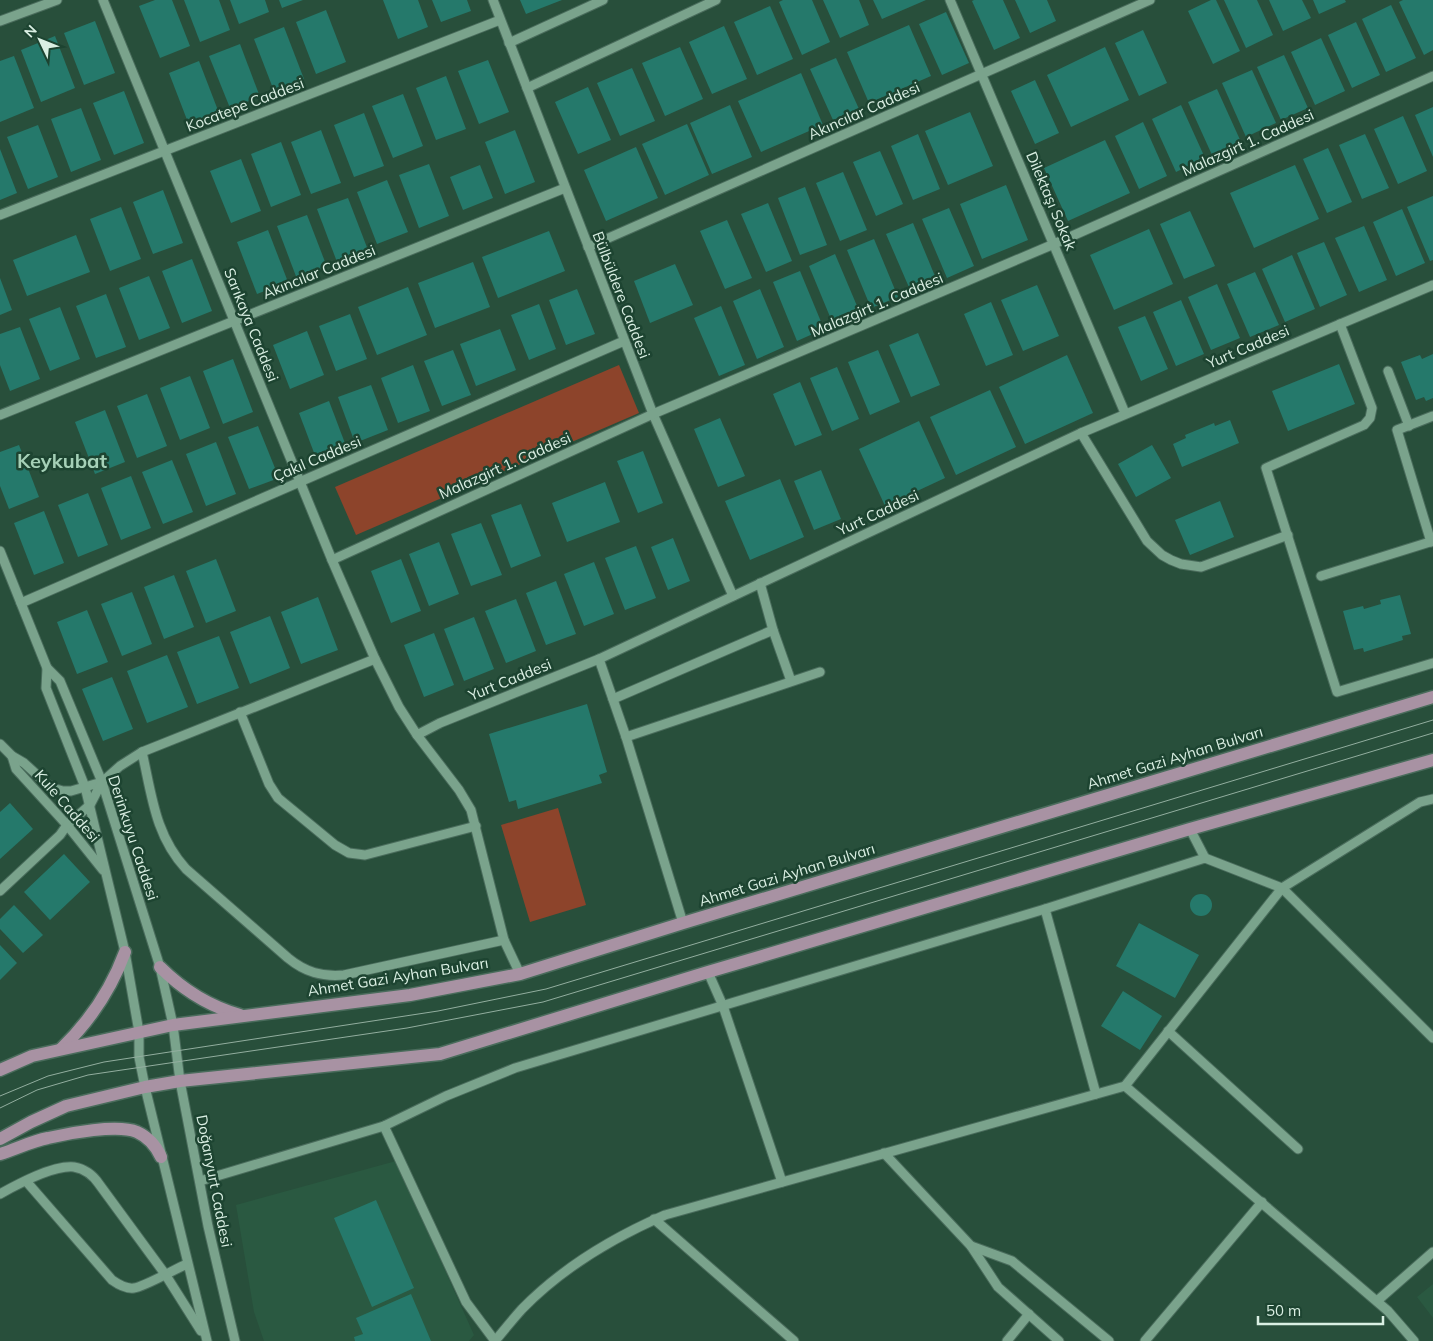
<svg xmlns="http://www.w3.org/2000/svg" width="1433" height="1341" font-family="Mulish,sans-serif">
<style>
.built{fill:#2a5941}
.green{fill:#8d442b}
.building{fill:#25796b}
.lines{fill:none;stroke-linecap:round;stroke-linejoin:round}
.minor-casing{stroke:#4a6c5c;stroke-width:11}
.major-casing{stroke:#4a6c5c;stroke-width:15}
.minor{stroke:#7aa38c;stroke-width:9}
.major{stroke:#a892a3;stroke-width:12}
.tram{stroke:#92ae9f;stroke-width:1}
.labels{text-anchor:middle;stroke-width:5;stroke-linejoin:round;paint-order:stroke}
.street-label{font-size:15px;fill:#daefe3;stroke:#1d4431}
.district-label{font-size:20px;font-weight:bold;fill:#a5d0b7;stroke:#1d4431}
</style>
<rect width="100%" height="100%" fill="#284f3b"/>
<!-- built -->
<g class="built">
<path d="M396 1161 474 1335 469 1341H264L254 1312 236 1205Z"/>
<path d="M1433 1284V1318L1417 1297Z"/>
</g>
<!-- green -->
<g class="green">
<path d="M619 365 639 413 356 535 335 487Z"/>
<path d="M558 808 586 905 530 922 501 825Z"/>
</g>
<!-- building -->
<g class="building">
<path d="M155 0H172L190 46 160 58 139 6Z"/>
<path d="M184 0H219L230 30 200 42Z"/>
<path d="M230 0H265L269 12 239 24Z"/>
<path d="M279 0H303L282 8Z"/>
<path d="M383 0H418L428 27 398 39Z"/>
<path d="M432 0H467L471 11 441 22Z"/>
<path d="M520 0H562L526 14Z"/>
<path d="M783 0H812L830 42 802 55 779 2Z"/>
<path d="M823 0H859L869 25 840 38Z"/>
<path d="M873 0H926L882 19Z"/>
<path d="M974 0H1003L1020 38 994 50 972 1Z"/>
<path d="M1015 0H1047L1056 21 1030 33Z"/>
<path d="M1211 0H1216L1240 51 1213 64 1188 11Z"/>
<path d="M1224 0H1257L1273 35 1246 48Z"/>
<path d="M1269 0H1302L1311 18 1283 31Z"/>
<path d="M1313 0H1345L1346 2 1319 14Z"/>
<path d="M1403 0H1433V50L1424 55 1399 2Z"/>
<path d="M1391 5 1416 58 1386 72 1362 19Z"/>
<path d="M770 6 793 59 757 75 734 22Z"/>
<path d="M326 10 346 62 316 74 296 22Z"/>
<path d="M946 12 969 63 942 75 919 24Z"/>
<path d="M95 21 115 73 84 85 64 33Z"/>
<path d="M1356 22 1380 75 1352 88 1328 35Z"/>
<path d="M909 25 931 76 869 103 847 52Z"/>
<path d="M724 26 747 79 712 94 689 42Z"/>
<path d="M284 27 304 79 274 91 254 39Z"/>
<path d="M1143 30 1167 83 1139 96 1115 43Z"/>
<path d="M55 36 75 88 41 102 21 50Z"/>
<path d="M1321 38 1345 91 1315 105 1291 52Z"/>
<path d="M240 44 260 97 230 108 209 56Z"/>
<path d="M680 47 703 99 665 116 642 63Z"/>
<path d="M1105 47 1129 100 1071 127 1047 75Z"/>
<path d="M1284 55 1308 108 1281 120 1257 67Z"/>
<path d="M14 56 34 108 0 122V61Z"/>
<path d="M836 58 859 109 833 120 810 69Z"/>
<path d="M488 60 509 112 479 124 458 71Z"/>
<path d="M199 61 219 113 189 125 169 73Z"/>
<path d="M632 68 655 121 620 136 597 83Z"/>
<path d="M1252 70 1276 123 1246 137 1222 83Z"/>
<path d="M801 73 823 125 761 152 738 101Z"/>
<path d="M446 76 466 129 436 140 416 88Z"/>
<path d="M1035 80 1059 133 1035 144 1011 91Z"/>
<path d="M588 87 611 140 578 154 555 102Z"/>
<path d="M1217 89 1241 142 1212 155 1188 102Z"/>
<path d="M124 91 144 143 114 155 93 103Z"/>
<path d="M403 94 423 146 393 158 372 106Z"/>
<path d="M730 105 752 157 712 174 690 123Z"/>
<path d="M1181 105 1205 158 1176 172 1152 119Z"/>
<path d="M1433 107V157L1415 115Z"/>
<path d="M81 108 101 160 71 172 51 119Z"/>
<path d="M970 112 993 166 948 185 925 131Z"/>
<path d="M364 113 384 166 354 177 334 125Z"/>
<path d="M1403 116 1427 171 1398 184 1374 129Z"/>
<path d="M1143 122 1167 176 1139 189 1115 136Z"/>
<path d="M687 124 709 175 665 195 642 144Z"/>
<path d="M38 125 58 177 28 189 7 137Z"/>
<path d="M321 130 341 183 311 194 291 142Z"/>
<path d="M515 130 535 182 505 194 485 142Z"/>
<path d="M918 134 940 189 913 200 891 146Z"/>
<path d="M1365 134 1389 188 1362 199 1339 145Z"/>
<path d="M1105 140 1130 193 1068 221 1044 168Z"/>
<path d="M281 142 301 195 271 207 251 154Z"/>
<path d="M636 147 658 198 606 221 584 170Z"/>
<path d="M1328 148 1352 202 1327 213 1303 159Z"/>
<path d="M0 149 17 193 0 200Z"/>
<path d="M880 151 903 204 876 216 853 162Z"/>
<path d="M241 159 261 211 231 223 210 171Z"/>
<path d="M429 164 449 216 419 228 399 175Z"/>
<path d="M480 165 493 198 463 210 450 177Z"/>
<path d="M1295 165 1319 219 1254 248 1230 193Z"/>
<path d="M843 172 867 230 840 241 816 183Z"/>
<path d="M387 180 408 232 377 244 357 192Z"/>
<path d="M1006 185 1028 240 982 259 960 204Z"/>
<path d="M805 187 827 245 800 255 778 198Z"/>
<path d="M163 190 183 243 153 254 133 202Z"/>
<path d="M1433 196V260L1430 261 1407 207Z"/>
<path d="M348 198 368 250 337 262 317 209Z"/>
<path d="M768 203 792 261 766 272 741 214Z"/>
<path d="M121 207 141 259 110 271 90 219Z"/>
<path d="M949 208 974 266 947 278 922 219Z"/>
<path d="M1402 209 1425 263 1396 276 1373 222Z"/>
<path d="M1190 211 1215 266 1184 279 1160 224Z"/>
<path d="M307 215 327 267 297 279 277 226Z"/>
<path d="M727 220 752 278 725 289 700 231Z"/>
<path d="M913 223 937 281 911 292 886 234Z"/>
<path d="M1364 226 1387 280 1359 292 1335 238Z"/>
<path d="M1149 229 1173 284 1114 310 1090 255Z"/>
<path d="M268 230 288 282 257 294 237 242Z"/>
<path d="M549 231 565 271 498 298 482 257Z"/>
<path d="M76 235 90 272 27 296 13 260Z"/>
<path d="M874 239 898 297 871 308 847 250Z"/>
<path d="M1324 242 1347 295 1320 307 1297 253Z"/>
<path d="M835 254 860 313 833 324 809 266Z"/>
<path d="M1292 255 1315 309 1285 322 1262 269Z"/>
<path d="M192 259 212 311 182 323 162 271Z"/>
<path d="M473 262 490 307 435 328 418 283Z"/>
<path d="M675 264 693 305 650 323 634 281Z"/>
<path d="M800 271 824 329 797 341 773 282Z"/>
<path d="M1255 272 1279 325 1250 337 1227 284Z"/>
<path d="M149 276 170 328 139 340 119 288Z"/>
<path d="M0 278 12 310 0 315Z"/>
<path d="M1217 284 1240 338 1211 350 1188 297Z"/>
<path d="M1037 285 1059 336 1023 351 1001 300Z"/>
<path d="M408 287 427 335 377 355 358 307Z"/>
<path d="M577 289 595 334 566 345 549 300Z"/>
<path d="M760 289 784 347 757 359 733 301Z"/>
<path d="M106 294 126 347 96 358 76 306Z"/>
<path d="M1181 300 1204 354 1176 366 1153 312Z"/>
<path d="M991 302 1013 355 986 366 964 314Z"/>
<path d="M539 304 556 349 529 360 511 315Z"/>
<path d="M721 306 745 365 719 376 694 318Z"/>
<path d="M60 307 80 359 50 371 29 319Z"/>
<path d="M350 314 367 359 336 371 319 326Z"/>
<path d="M1145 316 1168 369 1141 381 1118 327Z"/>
<path d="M20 327 40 379 10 391 0 365V334Z"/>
<path d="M500 329 516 370 476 386 460 344Z"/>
<path d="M307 331 324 375 290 389 273 345Z"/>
<path d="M918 333 940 385 911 397 889 345Z"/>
<path d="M453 350 471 395 442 406 424 361Z"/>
<path d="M878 350 900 402 870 415 848 362Z"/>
<path d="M1433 354V398L1426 401 1424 397 1416 400 1401 362 1420 355 1422 359Z"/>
<path d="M1067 355 1093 413 1025 444 999 387Z"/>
<path d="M233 359 253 412 223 424 203 371Z"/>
<path d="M1339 364 1355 404 1288 431 1272 391Z"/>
<path d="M413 365 430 411 398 423 381 378Z"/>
<path d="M837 367 859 419 832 431 810 378Z"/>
<path d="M190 376 210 428 180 440 160 388Z"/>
<path d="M800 382 822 435 795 446 773 394Z"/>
<path d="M371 385 388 430 355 443 338 397Z"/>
<path d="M990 390 1016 447 956 475 930 417Z"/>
<path d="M147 394 167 446 137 458 117 406Z"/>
<path d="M329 401 346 446 316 458 299 413Z"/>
<path d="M105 410 125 462 95 474 75 422Z"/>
<path d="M720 418 745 476 718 487 694 429Z"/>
<path d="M1230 420 1239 443 1182 467 1173 444 1186 438 1185 435 1214 423 1215 426Z"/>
<path d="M919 421 945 478 885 506 859 449Z"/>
<path d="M258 426 279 478 249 489 228 437Z"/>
<path d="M216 442 236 494 206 506 186 454Z"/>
<path d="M19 445 39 497 9 509 0 486V452Z"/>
<path d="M1152 445 1171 478 1136 497 1118 464Z"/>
<path d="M643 451 663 503 638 513 617 461Z"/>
<path d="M172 460 193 512 163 524 142 472Z"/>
<path d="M821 470 841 519 814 530 794 481Z"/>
<path d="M131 476 151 528 121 540 101 488Z"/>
<path d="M780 479 804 537 750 560 725 501Z"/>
<path d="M605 482 620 522 567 542 552 503Z"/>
<path d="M88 493 108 545 78 557 58 505Z"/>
<path d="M1220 501 1234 537 1190 555 1175 520Z"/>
<path d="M521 504 541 556 511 568 491 515Z"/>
<path d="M44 511 64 563 34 575 14 523Z"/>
<path d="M481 523 502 575 471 586 451 534Z"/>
<path d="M673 538 690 581 668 590 651 547Z"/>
<path d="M439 542 459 594 429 606 409 554Z"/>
<path d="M636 546 656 598 625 610 605 558Z"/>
<path d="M216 559 236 611 206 623 186 571Z"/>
<path d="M401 559 421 611 391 623 371 571Z"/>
<path d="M594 562 614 614 584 626 564 574Z"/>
<path d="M174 575 194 627 164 639 144 587Z"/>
<path d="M556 581 576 634 546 645 526 593Z"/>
<path d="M132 592 152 644 122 656 101 604Z"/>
<path d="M1400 595 1411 634 1402 636 1403 640 1364 652 1363 648 1354 650 1343 611 1363 606 1364 609 1381 604 1380 600Z"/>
<path d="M318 597 338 650 301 664 281 612Z"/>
<path d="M516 599 536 651 506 663 485 611Z"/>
<path d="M87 610 108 662 77 674 57 622Z"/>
<path d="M270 616 290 668 250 684 230 632Z"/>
<path d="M474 617 494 669 464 681 444 629Z"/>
<path d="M434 633 454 685 424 697 404 645Z"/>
<path d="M219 636 239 688 197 704 177 652Z"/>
<path d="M167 655 188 707 147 723 127 671Z"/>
<path d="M112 677 133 729 103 741 82 689Z"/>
<path d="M587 704 607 772 599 775 602 783 518 809 516 800 509 802 489 734Z"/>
<path d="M10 803 33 829 0 859V812Z"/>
<path d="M64 854 90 882 50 920 24 892Z"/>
<circle cx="1201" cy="905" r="11"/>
<path d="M14 905 43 935 23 953 0 929V919Z"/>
<path d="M1139 923 1199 955 1175 998 1116 966Z"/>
<path d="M0 945 17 963 0 980Z"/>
<path d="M1123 991 1162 1016 1140 1050 1101 1026Z"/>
<path d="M376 1200 414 1288 372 1307 334 1218Z"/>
<path d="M411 1294 431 1341H355L354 1337 363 1334 356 1318Z"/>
</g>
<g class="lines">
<!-- minor casing -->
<g class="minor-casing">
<g id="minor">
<path d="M103 0 332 560 375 659 399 707 417 735 440 723 599 659 1081 433 1433 285"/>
<path d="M493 0 653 414 733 596"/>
<path d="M950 0 1125 413"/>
<path d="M0 21 57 0"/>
<path d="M509 43 603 0"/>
<path d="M527 88 716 0"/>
<path d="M0 215 500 20"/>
<path d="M588 247 1150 0"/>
<path d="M1340 324 1372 408 1370 418 1364 425 1266 468 1337 692 1433 663"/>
<path d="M1388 371 1409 426"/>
<path d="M0 415 565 188"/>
<path d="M1081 433 1147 541 1162 555 1171 560 1181 564 1201 567 1288 535"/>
<path d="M1431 542 1397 430 1433 416"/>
<path d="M0 551 47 668 46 688 85 787 125 952 139 1032V1057L145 1087 207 1341"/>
<path d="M332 560 653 414 1054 244 1433 76"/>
<path d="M1321 576 1433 541"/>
<path d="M760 583 773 630 791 681"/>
<path d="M21 603 624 341"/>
<path d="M599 659 626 737 683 923"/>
<path d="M47 668 60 681 102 782 160 967 173 1025 180 1081 208 1226 235 1341"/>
<path d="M613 699 773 630"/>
<path d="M240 712 269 784 278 798 335 845 349 853 365 855 476 826"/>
<path d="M417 735 459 790 471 810 504 940 520 974"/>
<path d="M626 737 820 672"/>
<path d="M0 744 12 756 24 763 47 784 56 789 63 791H71L102 782"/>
<path d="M142 752C152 796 155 835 186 869L288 958C305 972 322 977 344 975L504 940"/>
<path d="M12 756 16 769 67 825 103 870"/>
<path d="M1190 829 1205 858"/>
<path d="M0 891 60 835 67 825 90 805 102 782 120 766 142 752 375 659"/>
<path d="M1045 909 1096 1094"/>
<path d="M708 972 723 1006 782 1182"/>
<path d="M1168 1031 1298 1149"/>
<path d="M1125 1086 1388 1311 1414 1341"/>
<path d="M384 1126 466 1302 495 1341"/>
<path d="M884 1153 971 1246 998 1287 1059 1341"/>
<path d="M26 1181 112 1280C119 1285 126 1289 134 1288 144 1287 175 1269 187 1264"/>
<path d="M200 1181 384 1126 446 1096 515 1068 1045 909 1205 858 1282 888 1433 1038"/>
<path d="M0 1194C18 1184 53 1165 74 1167 85 1169 93 1175 99 1184L165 1274 201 1331"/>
<path d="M654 1219 794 1341"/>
<path d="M971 1246 1012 1261 1109 1341"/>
<path d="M1377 1301 1433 1252"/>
<path d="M495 1341C504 1330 513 1319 522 1309 563 1267 612 1238 665 1215L1125 1086 1282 888 1420 802 1433 799"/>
<path d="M1007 1341 1029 1314"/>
<path d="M1145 1341 1262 1202"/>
</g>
</g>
<!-- major casing -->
<g class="major-casing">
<g id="major">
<path d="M160 967C183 990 208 1006 240 1015"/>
<path d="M61 1049C90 1021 111 990 125 952"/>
<path d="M0 1070 32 1056 173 1025 410 995 520 974 683 923 1433 697"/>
<path d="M0 1139 31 1122 66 1106 145 1087 180 1081 440 1054 708 972 1190 829 1433 760"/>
<path d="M0 1154C16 1149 32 1141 48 1138 69 1133 118 1124 137 1132 148 1137 156 1146 161 1157"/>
</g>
</g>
<!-- minor -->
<use href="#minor" class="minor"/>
<!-- major -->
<use href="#major" class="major"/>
<!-- tram -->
<g class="tram">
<path d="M0 1096 48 1076 104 1062 438 1011 546 989 1433 720"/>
<path d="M0 1108 37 1090 88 1075 407 1028 543 1002 1433 733"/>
</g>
</g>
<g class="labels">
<!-- street labels -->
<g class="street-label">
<text transform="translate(245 105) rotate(-21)" y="5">Kocatepe Caddesi</text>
<text transform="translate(864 111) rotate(-24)" y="5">Akıncılar Caddesi</text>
<text transform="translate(1248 143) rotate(-24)" y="5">Malazgirt 1. Caddesi</text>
<text transform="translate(1051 201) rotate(67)" y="5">Dilektaşı Sokak</text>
<text transform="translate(319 272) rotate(-22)" y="5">Akıncılar Caddesi</text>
<text transform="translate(621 295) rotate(69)" y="5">Bülbüldere Caddesi</text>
<text transform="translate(877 305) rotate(-23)" y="5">Malazgirt 1. Caddesi</text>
<text transform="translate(251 325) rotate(68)" y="5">Sarıkaya Caddesi</text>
<text transform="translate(1248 347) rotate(-23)" y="5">Yurt Caddesi</text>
<text transform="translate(317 459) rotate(-23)" y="5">Çakıl Caddesi</text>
<text transform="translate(505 466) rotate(-24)" y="5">Malazgirt 1. Caddesi</text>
<text transform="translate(878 513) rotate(-25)" y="5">Yurt Caddesi</text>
<text transform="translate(510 680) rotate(-22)" y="5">Yurt Caddesi</text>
<text transform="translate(1175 758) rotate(-17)" y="5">Ahmet Gazi Ayhan Bulvarı</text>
<text transform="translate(67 806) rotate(49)" y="5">Kule Caddesi</text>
<text transform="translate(133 838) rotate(72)" y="5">Derinkuyu Caddesi</text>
<text transform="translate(787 875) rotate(-17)" y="5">Ahmet Gazi Ayhan Bulvarı</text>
<text transform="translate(398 977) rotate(-9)" y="5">Ahmet Gazi Ayhan Bulvarı</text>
<text transform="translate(214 1181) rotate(79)" y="5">Doğanyurt Caddesi</text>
</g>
<!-- district labels -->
<g class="district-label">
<text x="62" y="468">Keykubat</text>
</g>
</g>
<!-- north arrow -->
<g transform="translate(40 40) rotate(313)" stroke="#1d4431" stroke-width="4" paint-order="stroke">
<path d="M0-4L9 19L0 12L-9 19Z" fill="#daefe3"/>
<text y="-8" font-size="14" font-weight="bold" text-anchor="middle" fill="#daefe3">N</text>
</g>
<!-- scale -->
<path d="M1258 1316v8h125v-8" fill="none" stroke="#daefe3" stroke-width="2.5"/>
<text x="1266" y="1316" font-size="15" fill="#daefe3" stroke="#1d4431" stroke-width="4" paint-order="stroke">50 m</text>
</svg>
